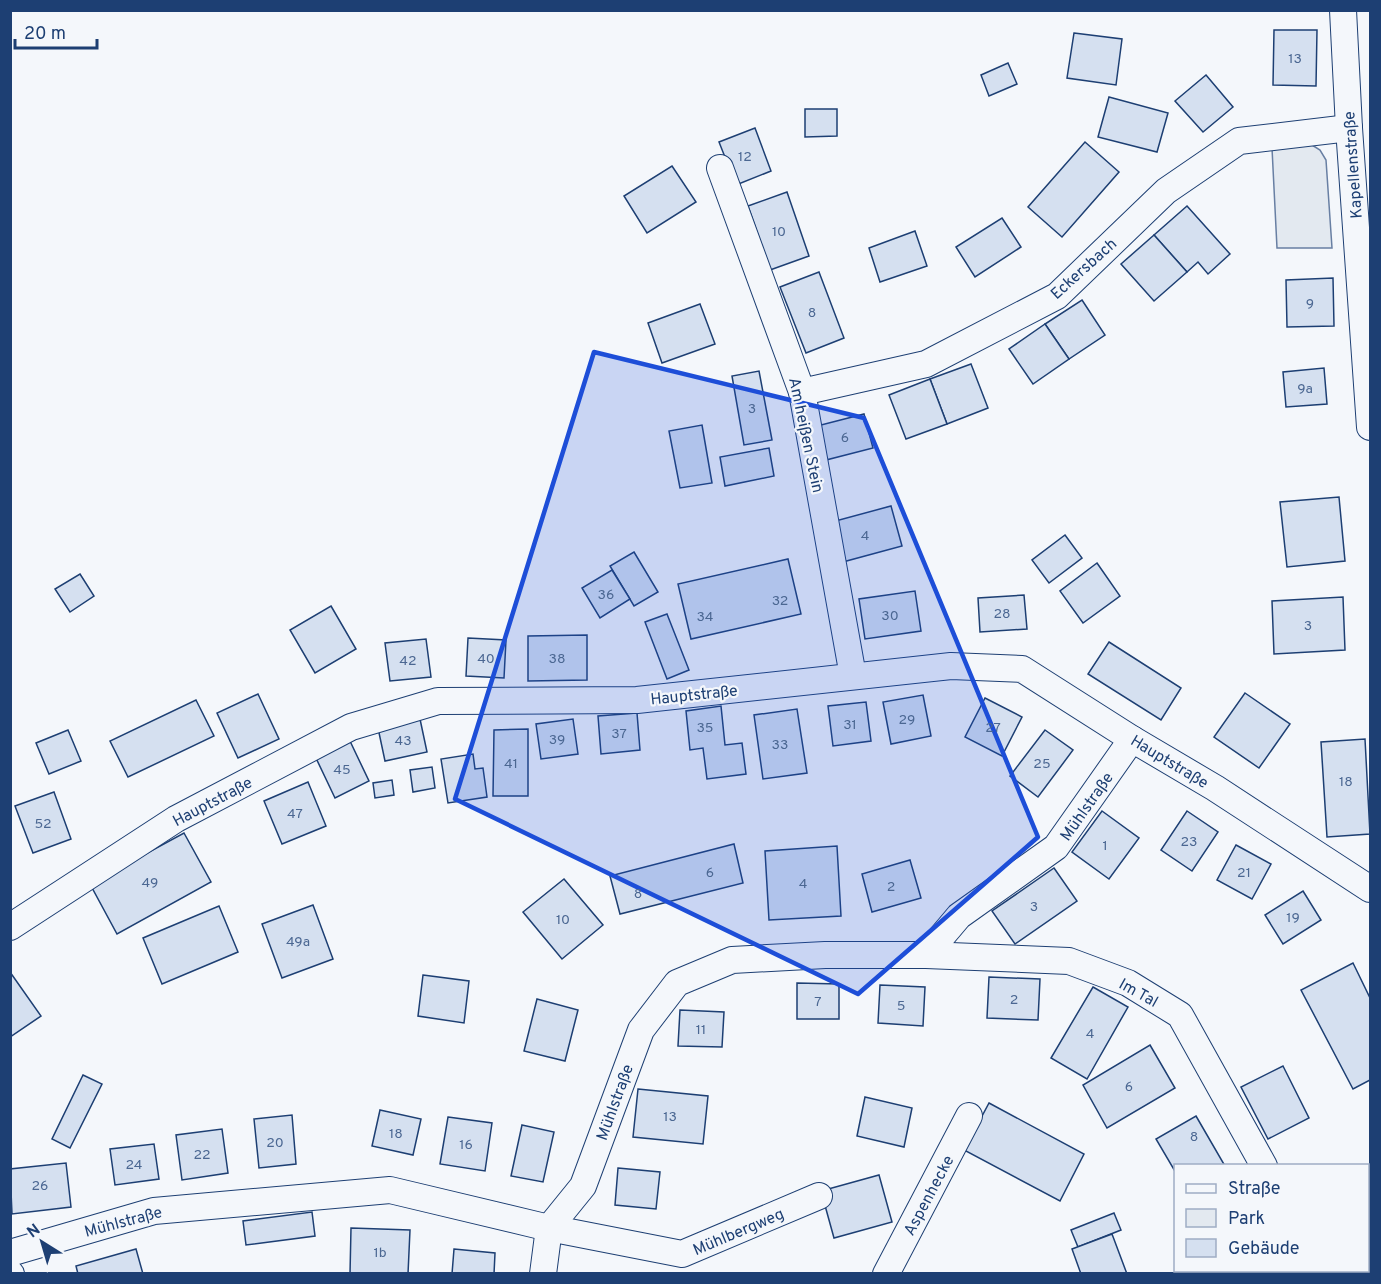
<svg xmlns="http://www.w3.org/2000/svg" width="1381" height="1284" font-family="Overpass,sans-serif">
<style>
.green{fill:#e3e9f0;stroke:#687fa3;stroke-width:1.5}
.building{fill:#d5e0f0;stroke:#1d3f73;stroke-width:1.5}
.lines{fill:none;stroke-linecap:round;stroke-linejoin:round}
.minor-casing{stroke:#1d3f73;stroke-width:28}
.minor{stroke:#f4f7fb;stroke-width:26}
.marked{fill:#1d4ed8;fill-opacity:0.2;stroke:#1d4ed8;stroke-width:4.5;stroke-linejoin:round}
.labels{text-anchor:middle;stroke-width:4.5;stroke-linejoin:round;paint-order:stroke}
.number-label{font-size:14px;fill:#4b6792}
.street-label{font-size:16px;fill:#1d3f73;stroke:#f4f7fb}
</style>
<rect width="100%" height="100%" fill="#f4f7fb"/>
<!-- green -->
<path class="green" d="M1312 145 1320 150 1326 160 1332 248H1277L1272 148Z"/>
<!-- building -->
<g class="building">
<path d="M1274 30H1317L1316 86 1273 85Z"/>
<path d="M1074 33 1122 39 1116 85 1067 78Z"/>
<path d="M1008 63 1017 84 989 96 981 75Z"/>
<path d="M1206 75 1233 107 1203 132 1175 101Z"/>
<path d="M1109 97 1168 113 1157 152 1098 137Z"/>
<path d="M805 109H837V136L805 137Z"/>
<path d="M755 128 771 171 736 185 719 142Z"/>
<path d="M1085 142 1119 172 1062 237 1028 207Z"/>
<path d="M672 166 696 202 647 233 624 196Z"/>
<path d="M787 192 809 256 770 270 748 206Z"/>
<path d="M1187 206 1230 254 1208 274 1198 262 1187 272 1154 235Z"/>
<path d="M1002 218 1021 247 975 277 956 247Z"/>
<path d="M915 231 927 266 880 282 869 248Z"/>
<path d="M1154 235 1187 272 1154 301 1121 264Z"/>
<path d="M819 272 844 338 806 353 780 287Z"/>
<path d="M1333 278 1334 326 1287 327 1286 280Z"/>
<path d="M1082 300 1105 335 1069 359 1045 324Z"/>
<path d="M700 304 715 344 662 363 648 323Z"/>
<path d="M1045 324 1069 359 1033 384 1009 349Z"/>
<path d="M971 364 988 408 947 424 930 379Z"/>
<path d="M1324 368 1327 404 1286 407 1283 372Z"/>
<path d="M759 371 772 440 744 445 732 376Z"/>
<path d="M930 379 947 424 906 439 889 395Z"/>
<path d="M864 414 873 448 826 460 817 426Z"/>
<path d="M702 425 712 483 680 488 669 431Z"/>
<path d="M769 448 774 476 725 486 720 457Z"/>
<path d="M1339 497 1345 561 1287 567 1280 502Z"/>
<path d="M891 506 902 546 839 563 828 523Z"/>
<path d="M1065 535 1082 558 1049 583 1032 560Z"/>
<path d="M634 552 658 592 634 606 610 566Z"/>
<path d="M788 559 801 614 691 639 678 584Z"/>
<path d="M1097 563 1120 596 1083 623 1060 591Z"/>
<path d="M612 570 630 599 600 618 582 588Z"/>
<path d="M80 574 94 596 70 612 55 589Z"/>
<path d="M915 591 921 631 865 639 859 599Z"/>
<path d="M1024 595 1027 629 980 632 978 598Z"/>
<path d="M1343 597 1345 650 1274 654 1272 601Z"/>
<path d="M331 606 356 649 315 673 290 630Z"/>
<path d="M667 614 689 670 667 679 645 622Z"/>
<path d="M587 635V680L528 681V636Z"/>
<path d="M468 638 506 640 504 678 466 676Z"/>
<path d="M426 639 431 677 390 681 385 643Z"/>
<path d="M1109 642 1181 688 1161 720 1088 674Z"/>
<path d="M1245 693 1290 724 1259 768 1214 737Z"/>
<path d="M258 694 279 739 238 758 217 713Z"/>
<path d="M923 695 931 736 891 744 883 702Z"/>
<path d="M985 698 1022 717 1002 756 965 737Z"/>
<path d="M196 700 214 736 128 777 110 741Z"/>
<path d="M866 702 871 741 833 746 828 706Z"/>
<path d="M721 706 725 745 742 743 746 774 707 779 703 748 690 750 686 711Z"/>
<path d="M797 709 807 773 763 779 754 715Z"/>
<path d="M637 713 640 750 601 754 598 716Z"/>
<path d="M420 719 427 752 385 761 378 728Z"/>
<path d="M573 719 578 754 541 759 536 724Z"/>
<path d="M528 729V796H493L494 730Z"/>
<path d="M68 730 81 761 49 774 36 743Z"/>
<path d="M1045 730 1073 750 1038 797 1010 776Z"/>
<path d="M349 739 369 781 335 798 315 756Z"/>
<path d="M1365 739 1370 834 1327 837 1321 742Z"/>
<path d="M473 754 475 769 483 768 487 797 448 803 441 759Z"/>
<path d="M432 767 435 788 413 792 410 770Z"/>
<path d="M392 780 394 795 375 798 373 783Z"/>
<path d="M308 782 326 826 282 844 264 801Z"/>
<path d="M54 792 71 839 33 853 15 806Z"/>
<path d="M1102 811 1139 838 1109 879 1072 852Z"/>
<path d="M1187 811 1218 832 1192 871 1161 850Z"/>
<path d="M184 833 211 882 117 934 90 884Z"/>
<path d="M734 844 743 883 620 914 610 876Z"/>
<path d="M1236 845 1271 864 1252 899 1217 880Z"/>
<path d="M837 846 841 916 769 920 765 851Z"/>
<path d="M910 860 921 898 872 912 862 874Z"/>
<path d="M1054 868 1077 901 1015 944 992 911Z"/>
<path d="M564 879 603 925 562 959 523 912Z"/>
<path d="M1303 891 1321 920 1283 944 1265 915Z"/>
<path d="M313 905 333 959 282 978 262 924Z"/>
<path d="M219 906 238 952 162 984 143 938Z"/>
<path d="M1353 963 1370 998V1080L1353 1089 1301 990Z"/>
<path d="M10 972 41 1016 10 1037Z"/>
<path d="M423 975 469 981 464 1023 418 1016Z"/>
<path d="M989 977 1040 979 1038 1020 987 1018Z"/>
<path d="M797 983 839 984V1019H797Z"/>
<path d="M880 985 925 987 923 1026 878 1023Z"/>
<path d="M1093 987 1128 1007 1087 1079 1051 1058Z"/>
<path d="M537 999 578 1010 565 1061 524 1051Z"/>
<path d="M680 1010 724 1012 722 1047 678 1046Z"/>
<path d="M1150 1045 1175 1088 1107 1128 1083 1085Z"/>
<path d="M1283 1066 1309 1118 1268 1139 1241 1087Z"/>
<path d="M83 1075 102 1084 70 1148 52 1139Z"/>
<path d="M638 1089 708 1096 703 1144 633 1137Z"/>
<path d="M865 1097 912 1108 904 1147 857 1136Z"/>
<path d="M989 1103 1084 1154 1060 1201 964 1150Z"/>
<path d="M380 1110 421 1119 413 1155 372 1146Z"/>
<path d="M292 1115 296 1164 259 1168 254 1119Z"/>
<path d="M1196 1116 1225 1166H1176V1173L1156 1139Z"/>
<path d="M448 1117 492 1123 485 1171 440 1164Z"/>
<path d="M522 1125 554 1132 543 1182 511 1176Z"/>
<path d="M222 1129 228 1173 182 1180 176 1135Z"/>
<path d="M154 1144 159 1179 115 1185 110 1149Z"/>
<path d="M66 1163 71 1207 12 1214 10 1169Z"/>
<path d="M618 1168 660 1172 656 1209 615 1205Z"/>
<path d="M879 1175 892 1222 834 1238 821 1191Z"/>
<path d="M312 1212 315 1236 246 1245 243 1221Z"/>
<path d="M1114 1213 1121 1230 1078 1247 1071 1230Z"/>
<path d="M351 1228 410 1230 408 1274H350Z"/>
<path d="M1112 1234 1127 1274H1081L1072 1249Z"/>
<path d="M136 1249 143 1274H78L76 1266Z"/>
<path d="M454 1249 495 1253 494 1274H452Z"/>
<path d="M1213 1270H1248L1249 1274H1214Z"/>
</g>
<g class="lines">
<!-- minor casing -->
<g class="minor-casing">
<g id="minor">
<path d="M1343 10 1349 128 1370 427"/>
<path d="M720 168 802 392 853 676"/>
<path d="M802 392 926 364 1057 296 1166 191 1239 141 1349 128"/>
<path d="M10 927 176 819 351 727 438 701 637 700 951 666 1022 669 1132 739 1215 788 1370 889"/>
<path d="M926 955 959 916 1056 847 1132 739"/>
<path d="M549 1228 583 1186 641 1030 677 983 732 960 825 955H926L1069 961 1128 983 1180 1015 1264 1166"/>
<path d="M10 1253 154 1211 390 1190 549 1228 682 1254 819 1196"/>
<path d="M1323 1270 1325 1274"/>
<path d="M10 1273 11 1274"/>
<path d="M543 1274 549 1228"/>
<path d="M886 1274 969 1116"/>
</g>
</g>
<!-- minor -->
<use href="#minor" class="minor"/>
</g>
<!-- marked area -->
<path class="marked" d="M594 352 864 418 1038 837 858 994 455 799Z"/>
<g class="labels">
<!-- number labels -->
<g class="number-label">
<text x="1295" y="63">13</text>
<text x="745" y="161">12</text>
<text x="779" y="236">10</text>
<text x="1310" y="308">9</text>
<text x="812" y="317">8</text>
<text x="1305" y="393">9a</text>
<text x="752" y="413">3</text>
<text x="845" y="442">6</text>
<text x="865" y="540">4</text>
<text x="606" y="599">36</text>
<text x="780" y="605">32</text>
<text x="1002" y="618">28</text>
<text x="890" y="620">30</text>
<text x="705" y="621">34</text>
<text x="1308" y="630">3</text>
<text x="486" y="663">40</text>
<text x="557" y="663">38</text>
<text x="408" y="665">42</text>
<text x="907" y="724">29</text>
<text x="850" y="729">31</text>
<text x="705" y="732">35</text>
<text x="993" y="732">27</text>
<text x="619" y="738">37</text>
<text x="557" y="744">39</text>
<text x="403" y="745">43</text>
<text x="780" y="749">33</text>
<text x="511" y="768">41</text>
<text x="1042" y="768">25</text>
<text x="342" y="774">45</text>
<text x="1346" y="786">18</text>
<text x="295" y="818">47</text>
<text x="43" y="828">52</text>
<text x="1189" y="846">23</text>
<text x="1105" y="850">1</text>
<text x="710" y="877">6</text>
<text x="1244" y="877">21</text>
<text x="150" y="887">49</text>
<text x="803" y="888">4</text>
<text x="891" y="891">2</text>
<text x="638" y="898">8</text>
<text x="1034" y="911">3</text>
<text x="1293" y="922">19</text>
<text x="563" y="924">10</text>
<text x="298" y="946">49a</text>
<text x="1014" y="1004">2</text>
<text x="818" y="1006">7</text>
<text x="901" y="1010">5</text>
<text x="701" y="1034">11</text>
<text x="1090" y="1038">4</text>
<text x="1129" y="1091">6</text>
<text x="670" y="1121">13</text>
<text x="396" y="1138">18</text>
<text x="1194" y="1141">8</text>
<text x="275" y="1147">20</text>
<text x="466" y="1149">16</text>
<text x="202" y="1159">22</text>
<text x="134" y="1169">24</text>
<text x="40" y="1190">26</text>
<text x="380" y="1257">1b</text>
</g>
<!-- street labels -->
<g class="street-label">
<text transform="translate(1352 165) rotate(-94)" y="6">Kapellenstraße</text>
<text transform="translate(1083 268) rotate(-42)" y="6">Eckersbach</text>
<text transform="translate(807 435) rotate(78)" y="6">Am heißen Stein</text>
<text transform="translate(694 694) rotate(-6)" y="6">Hauptstraße</text>
<text transform="translate(1170 761) rotate(31)" y="6">Hauptstraße</text>
<text transform="translate(212 801) rotate(-28)" y="6">Hauptstraße</text>
<text transform="translate(1086 806) rotate(-55)" y="6">Mühlstraße</text>
<text transform="translate(1139 992) rotate(29)" y="6">Im Tal</text>
<text transform="translate(614 1102) rotate(-70)" y="6">Mühlstraße</text>
<text transform="translate(928 1195) rotate(-62)" y="6">Aspenhecke</text>
<text transform="translate(123 1221) rotate(-15)" y="6">Mühlstraße</text>
<text transform="translate(738 1231) rotate(-23)" y="6">Mühlbergweg</text>
</g>
</g>
<!-- border -->
<rect width="1381" height="1284" fill="none" stroke="#1d3f73" stroke-width="24"/>
<!-- legend -->
<rect x="1174" y="1164" width="195" height="108" fill="#f4f7fb" stroke="#9eadc5" stroke-width="1.5"/>
<rect x="1186" y="1184" width="30" height="9" fill="#f4f7fb" stroke="#9eadc5" stroke-width="1.5"/>
<text x="1228" y="1194" font-size="18" fill="#1d3f73">Straße</text>
<rect x="1186" y="1209" width="30" height="18" fill="#e3e9f0" stroke="#9eadc5" stroke-width="1.5"/>
<text x="1228" y="1224" font-size="18" fill="#1d3f73">Park</text>
<rect x="1186" y="1239" width="30" height="18" fill="#d5e0f0" stroke="#9eadc5" stroke-width="1.5"/>
<text x="1228" y="1254" font-size="18" fill="#1d3f73">Gebäude</text>
<!-- north arrow -->
<g transform="translate(42 1242) rotate(323)" stroke="#f4f7fb" stroke-width="4.5" paint-order="stroke">
<path d="M0-4.5L10 22L0 15L-10 22Z" fill="#1d3f73"/>
<text y="-9" font-size="16" font-weight="bold" text-anchor="middle" fill="#1d3f73">N</text>
</g>
<!-- scale -->
<path d="M15 39v9h82v-9" fill="none" stroke="#1d3f73" stroke-width="3"/>
<text x="24" y="39" font-size="18" fill="#1d3f73" stroke="#f4f7fb" stroke-width="4.5" paint-order="stroke">20 m</text>
</svg>
